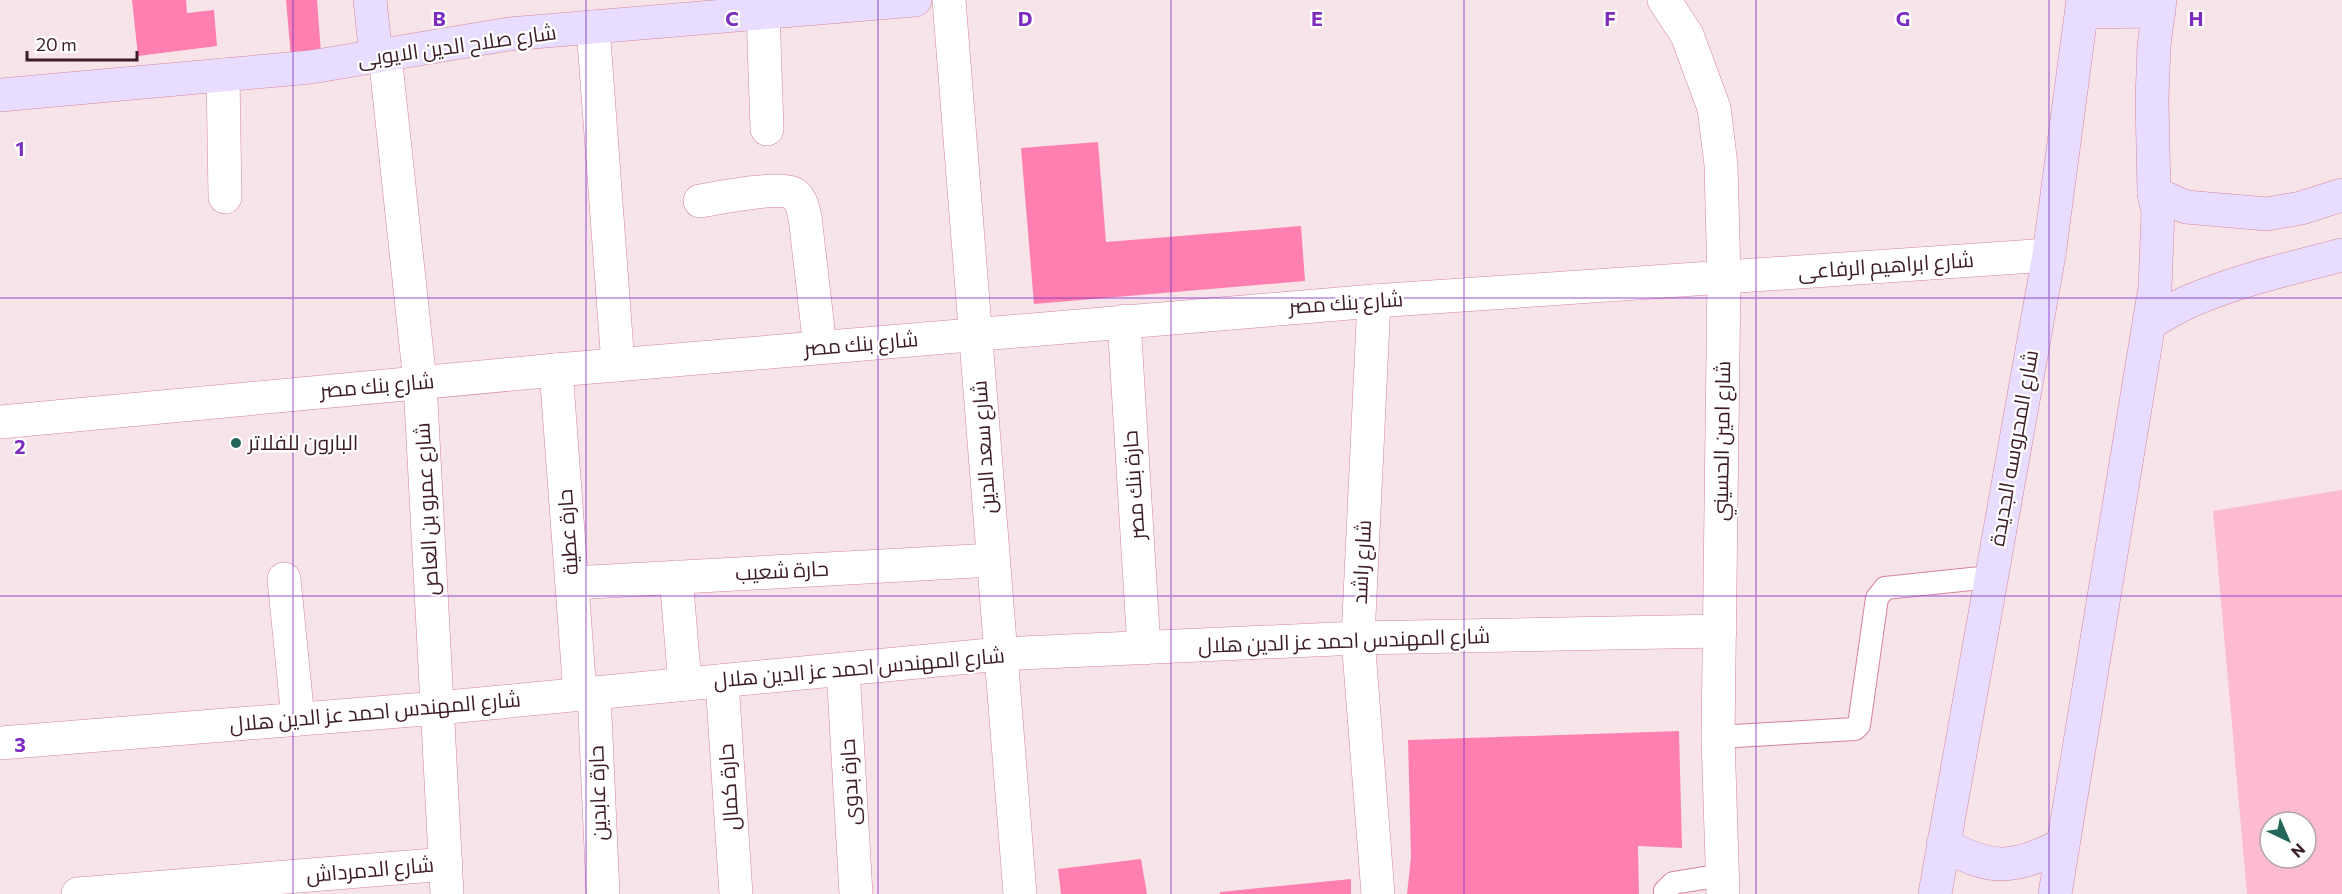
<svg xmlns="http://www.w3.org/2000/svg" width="2342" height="894" font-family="Commissioner,Cairo,sans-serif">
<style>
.green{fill:#fcbbd0;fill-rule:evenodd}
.building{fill:#ff80b0}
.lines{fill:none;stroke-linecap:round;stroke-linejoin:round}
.lane-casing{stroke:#d484a0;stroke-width:24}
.street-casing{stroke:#d484a0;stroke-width:34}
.secondary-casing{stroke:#d484a0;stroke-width:34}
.lane{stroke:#fff;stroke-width:22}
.street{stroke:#fff;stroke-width:33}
.secondary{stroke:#e8ddfe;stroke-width:33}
.grid{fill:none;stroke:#7b2cbf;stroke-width:1.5;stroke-opacity:0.55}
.poi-dot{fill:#22675a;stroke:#fff;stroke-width:2}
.labels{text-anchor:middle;stroke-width:4.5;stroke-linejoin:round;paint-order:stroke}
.street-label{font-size:21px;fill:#3d1d29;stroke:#fff}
.poi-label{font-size:21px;fill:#3d1d29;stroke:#fff;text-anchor:start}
.grid-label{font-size:20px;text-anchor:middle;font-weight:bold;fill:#7b2cbf;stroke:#fff;stroke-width:4.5;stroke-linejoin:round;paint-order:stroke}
</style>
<rect width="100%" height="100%" fill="#f6e4e9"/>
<!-- green -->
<path class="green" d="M2342 490V894H2247L2213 511ZM2270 822H2306V858H2270Z"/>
<!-- building -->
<g class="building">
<path d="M132 0H186L187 13 214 10 217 46 138 56Z"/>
<path d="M286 0H317L321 53 291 57Z"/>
<path d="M1098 142 1106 242 1301 226 1305 281 1034 304 1021 148Z"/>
<path d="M1679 731 1682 848 1638 846 1639 894H1407L1411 857 1408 740Z"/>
<path d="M1141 859 1147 894H1061L1058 869Z"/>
<path d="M1351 879V894H1220V892Z"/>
</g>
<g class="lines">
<!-- lane casing -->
<g class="lane-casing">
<g id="lane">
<path d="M1718 737 1855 729 1859 725 1877 598 1885 588 1990 577"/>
<path d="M1665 894V891L1673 883 1722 875"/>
</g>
</g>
<!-- street casing -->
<g class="street-casing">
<g id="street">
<path d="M949 0 1020 894"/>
<path d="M1664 0 1687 35 1714 108 1721 165 1724 278 1718 737 1723 894"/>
<path d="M763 12 767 129"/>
<path d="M593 27 618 365"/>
<path d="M385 55 420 382 447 894"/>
<path d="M223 75 225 197"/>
<path d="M700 201C719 198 777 186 792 193 801 197 803 209 805 217L820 347"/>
<path d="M1374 301 1358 638 1378 894"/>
<path d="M1124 321 1144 648"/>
<path d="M556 370 580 694"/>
<path d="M0 422 556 370 1374 301 2049 255"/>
<path d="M676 577 685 684"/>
<path d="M284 579 298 719"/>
<path d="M572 583 993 560"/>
<path d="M843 669 856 894"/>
<path d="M722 681 736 894"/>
<path d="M594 693 603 894"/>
<path d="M0 743 438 708 1000 654 1358 638 1720 631"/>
<path d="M78 894 446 864"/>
</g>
</g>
<!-- secondary casing -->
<g class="secondary-casing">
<g id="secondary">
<path d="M370 0 376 56"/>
<path d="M2082 12 2159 11"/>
<path d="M0 95 311 67 509 34 915 0"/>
<path d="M2154 193 2186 207 2267 214 2301 208 2342 195"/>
<path d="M2149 323C2163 316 2176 307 2190 301 2239 280 2291 268 2342 255"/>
<path d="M1943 844C1991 871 2013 870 2062 845"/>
<path d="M1935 894 2049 255 2083 0"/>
<path d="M2055 894 2155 287 2158 212 2154 193 2152 100 2154 45 2160 0"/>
</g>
</g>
<!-- lane -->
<use href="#lane" class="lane"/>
<!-- street -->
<use href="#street" class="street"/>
<!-- secondary -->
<use href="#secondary" class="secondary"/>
</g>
<!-- grid -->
<path class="grid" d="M293 0V894M586 0V894M878 0V894M1171 0V894M1464 0V894M1756 0V894M2049 0V894M0 298H2342M0 596H2342"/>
<!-- markers -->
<circle class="poi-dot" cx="236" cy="443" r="6"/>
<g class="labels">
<!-- street labels -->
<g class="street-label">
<text transform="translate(457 46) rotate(-8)" y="7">شارع صلاح الدين الايوبى</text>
<text transform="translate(1886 266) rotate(-4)" y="7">شارع ابراهيم الرفاعى</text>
<text transform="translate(1346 303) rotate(-4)" y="7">شارع بنك مصر</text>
<text transform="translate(861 344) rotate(-5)" y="7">شارع بنك مصر</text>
<text transform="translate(377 386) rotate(-5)" y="7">شارع بنك مصر</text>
<text transform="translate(1722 441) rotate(-89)" y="7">شارع امين الحسيني</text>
<text transform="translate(984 447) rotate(-94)" y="7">شارع سعد الدين</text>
<text transform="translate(2014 448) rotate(-80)" y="7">شارع المحروسه الجديدة</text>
<text transform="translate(1134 485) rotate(-94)" y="7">حارة بنك مصر</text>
<text transform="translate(427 509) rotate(-93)" y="7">شارع عمرو بن العاص</text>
<text transform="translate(568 532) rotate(-94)" y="7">حارة عطية</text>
<text transform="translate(1362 562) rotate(-87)" y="7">شارع راشد</text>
<text transform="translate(782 571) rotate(-3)" y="7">حارة شعيب</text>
<text transform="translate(1344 641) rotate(-2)" y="7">شارع المهندس احمد عز الدين هلال</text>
<text transform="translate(859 668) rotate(-5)" y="7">شارع المهندس احمد عز الدين هلال</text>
<text transform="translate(375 712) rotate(-5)" y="7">شارع المهندس احمد عز الدين هلال</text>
<text transform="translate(850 782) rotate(-93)" y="7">حارة بدوى</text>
<text transform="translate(729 787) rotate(-94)" y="7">حارة كمال</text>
<text transform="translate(598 793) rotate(-92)" y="7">حارة عابدين</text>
<text transform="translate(370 870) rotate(-5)" y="7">شارع الدمرداش</text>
</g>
<!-- poi labels -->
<g class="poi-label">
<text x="248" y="450">البارون للفلاتر</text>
</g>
</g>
<g class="grid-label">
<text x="439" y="26">B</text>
<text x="732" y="26">C</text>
<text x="1025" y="26">D</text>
<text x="1317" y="26">E</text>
<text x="1610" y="26">F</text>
<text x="1903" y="26">G</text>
<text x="2196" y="26">H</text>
<text x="20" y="156">1</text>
<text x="20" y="454">2</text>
<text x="20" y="752">3</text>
</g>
<!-- north arrow -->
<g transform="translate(2288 840) rotate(136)"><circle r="28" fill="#ffffff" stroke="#b1a5a9" stroke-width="1.5"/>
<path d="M0-4.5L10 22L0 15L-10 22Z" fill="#22675a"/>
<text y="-9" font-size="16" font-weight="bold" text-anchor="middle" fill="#3d1d29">N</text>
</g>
<!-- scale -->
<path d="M27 51v9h110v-9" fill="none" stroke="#3d1d29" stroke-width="3"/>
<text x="36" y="51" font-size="18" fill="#3d1d29" stroke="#ffffff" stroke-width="4.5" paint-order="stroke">20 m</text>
</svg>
